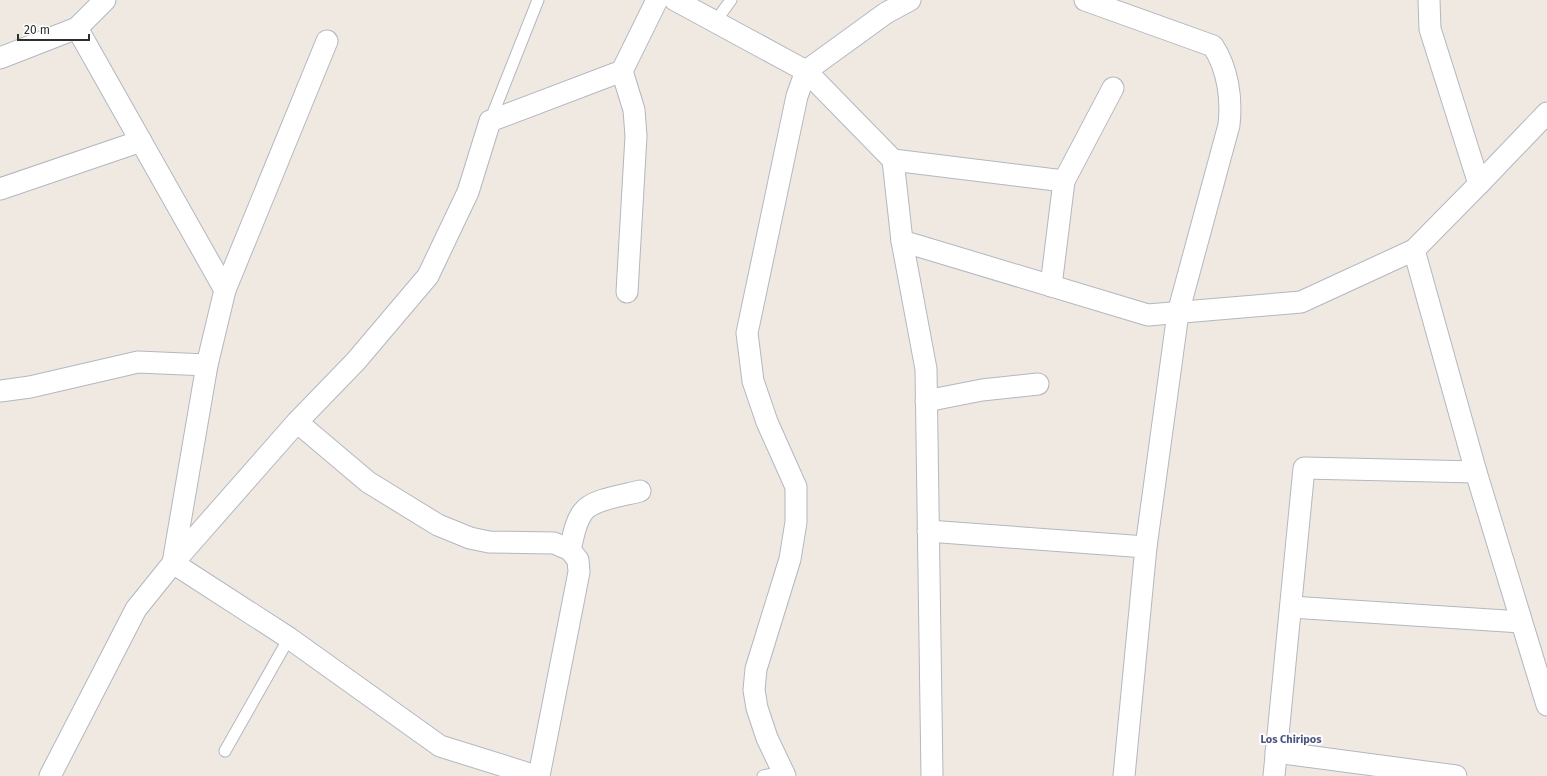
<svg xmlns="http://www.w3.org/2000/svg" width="1547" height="776" font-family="'Fira Sans',sans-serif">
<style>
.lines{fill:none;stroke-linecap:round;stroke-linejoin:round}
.service-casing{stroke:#b4b7c1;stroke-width:13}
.minor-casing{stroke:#b4b7c1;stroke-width:23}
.service{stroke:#fff;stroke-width:11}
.minor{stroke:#fff;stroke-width:21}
.labels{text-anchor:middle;stroke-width:4;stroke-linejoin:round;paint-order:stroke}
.neighbourhood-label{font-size:11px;font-weight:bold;fill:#4d5680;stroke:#fff}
</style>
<rect width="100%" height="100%" fill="#efe9e1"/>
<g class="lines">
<!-- service casing -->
<g class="service-casing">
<g id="service">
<path d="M715 22 731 0"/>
<path d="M490 121 538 0"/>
<path d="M225 751 289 638"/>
<path d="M763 776 783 772"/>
</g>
</g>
<!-- minor casing -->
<g class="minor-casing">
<g id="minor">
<path d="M675 0 806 71 893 160 1064 181 1113 88"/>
<path d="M1085 0 1213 46C1228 69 1232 99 1229 125L1178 313 1146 547 1124 776"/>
<path d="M77 28 225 290"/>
<path d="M327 41 225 290 207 365 173 563 289 638 440 746 536 776"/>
<path d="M0 58 77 28 105 0"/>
<path d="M622 71 634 110 636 136 627 292"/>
<path d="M893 160 902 241 926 369 932 776"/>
<path d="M1479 184 1547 113"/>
<path d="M0 189 141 141"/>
<path d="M902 241 1148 315 1301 302 1414 250 1479 184 1430 29 1429 0"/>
<path d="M1414 250 1476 472 1547 705"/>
<path d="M1051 286 1064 181"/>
<path d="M0 391 30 387 138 362 207 365"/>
<path d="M926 401 982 390 1038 384"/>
<path d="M297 422 368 482 438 525 470 538 489 542 554 543 570 550 578 560 579 572 539 776"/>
<path d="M928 531 1146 547"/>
<path d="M570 550C573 538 575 522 583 512 592 499 625 495 640 491"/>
<path d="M1291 607 1521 622"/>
<path d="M1276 752 1456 776"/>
<path d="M50 776 136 609 173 563 297 422 356 361 428 276 468 192 490 121 622 71 657 0"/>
<path d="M785 776 767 738 757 708 754 690 756 669 790 559 796 522V487L767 422 753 381 747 333 797 96 806 71 886 13 910 0"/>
<path d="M1274 776 1304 468 1476 472"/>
</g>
</g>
<!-- service -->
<use href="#service" class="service"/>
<!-- minor -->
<use href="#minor" class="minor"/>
</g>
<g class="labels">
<!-- neighbourhood labels -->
<g class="neighbourhood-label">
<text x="1291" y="743">Los Chiripos</text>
</g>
</g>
<!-- scale -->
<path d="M18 34v6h71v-6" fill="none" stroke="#2e2e2e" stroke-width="2"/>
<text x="24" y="34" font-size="12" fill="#2e2e2e" stroke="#ffffff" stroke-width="3" paint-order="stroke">20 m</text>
</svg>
